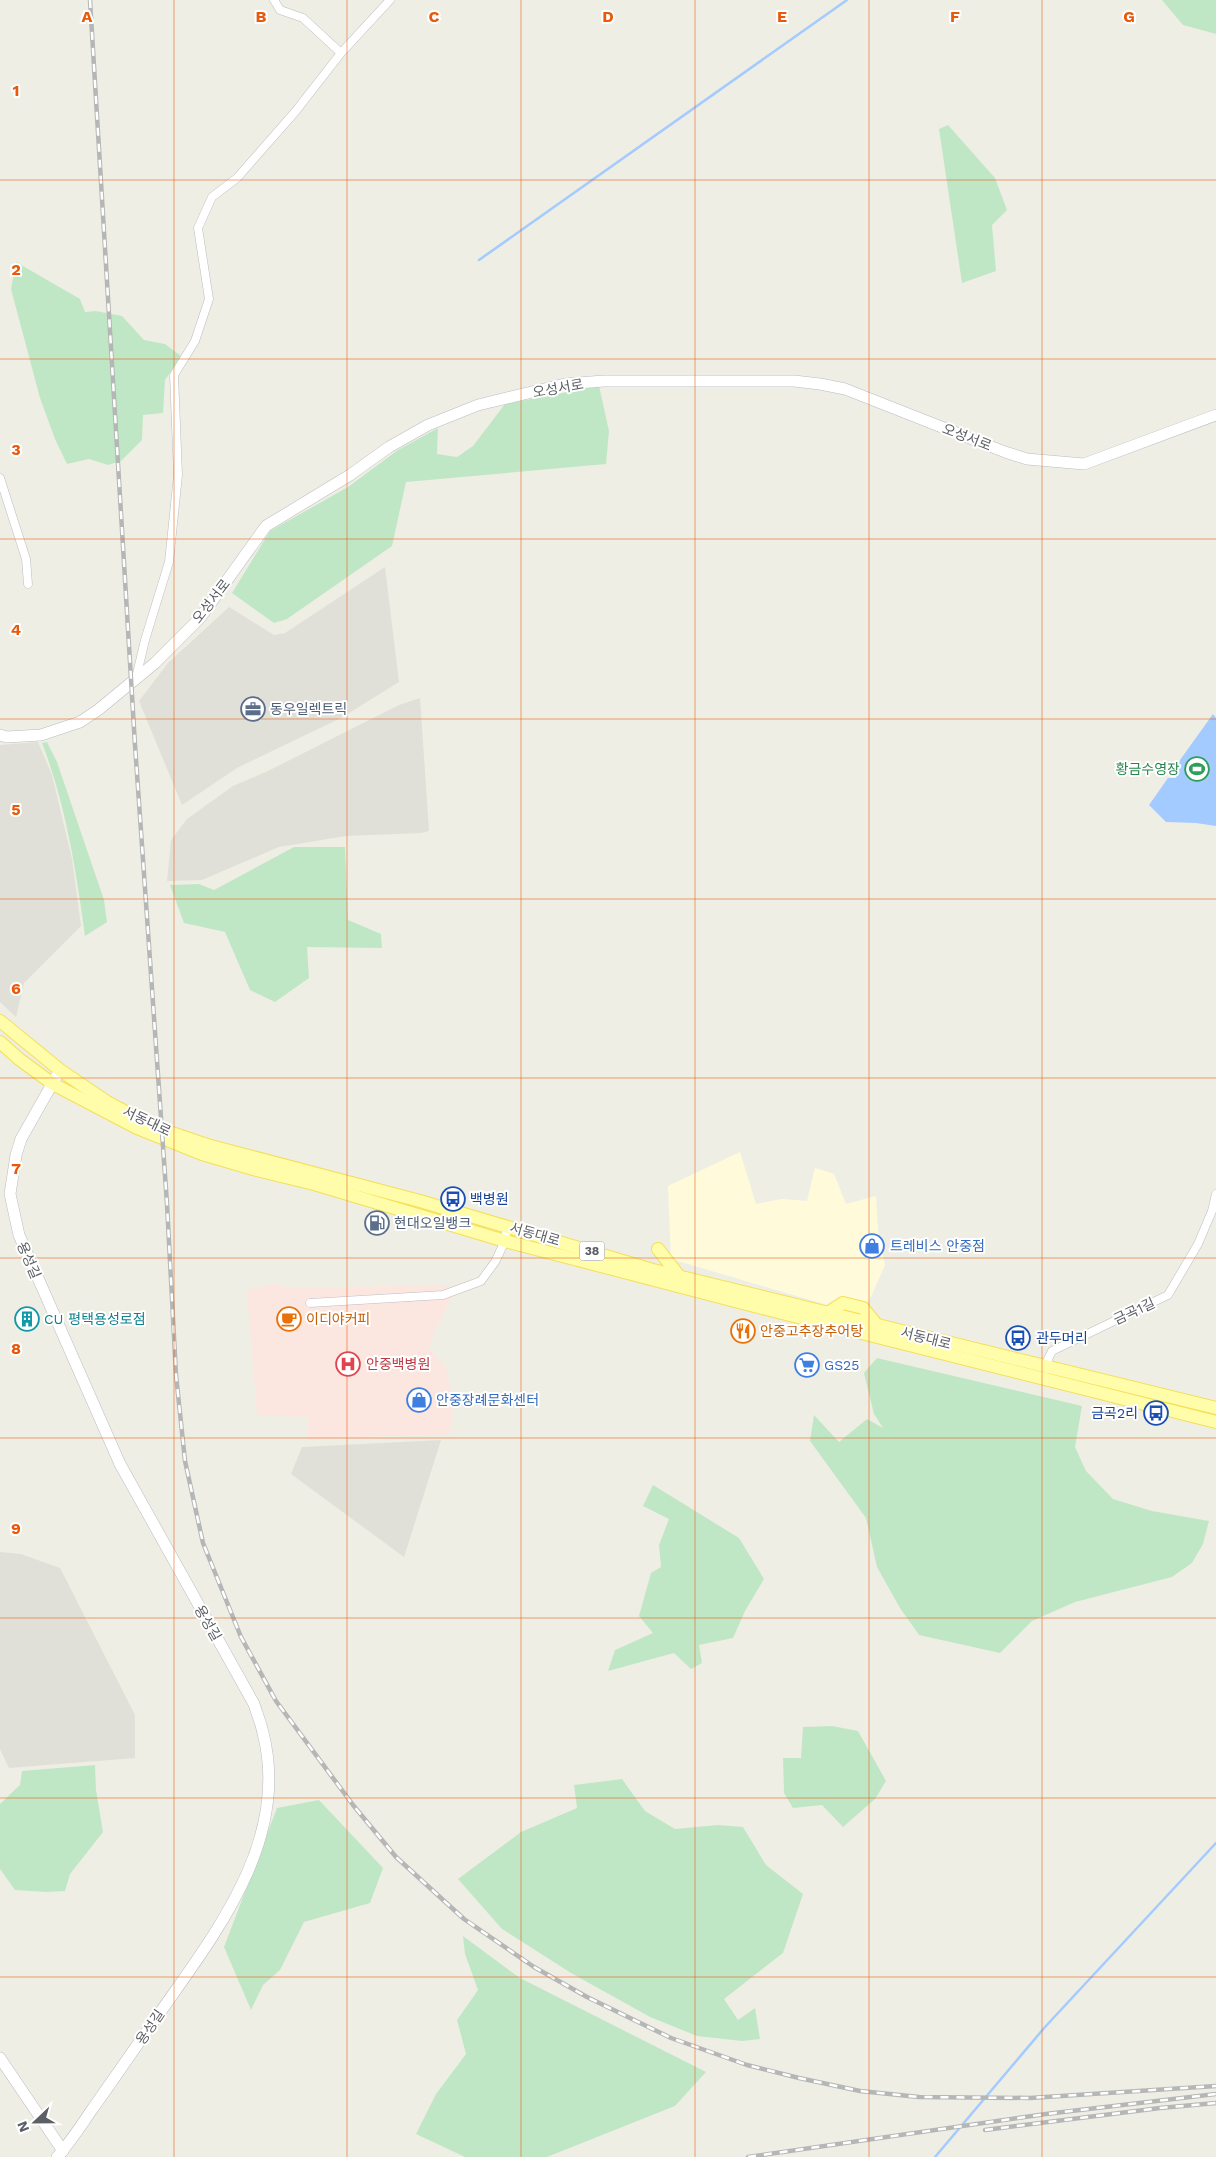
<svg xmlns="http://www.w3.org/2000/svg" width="1216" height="2157" font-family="'Work Sans','Noto Sans KR',sans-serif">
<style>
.commercial{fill:#fffbda}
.industrial{fill:#e0e0d9}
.medical{fill:#fce7e0}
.green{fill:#c0e7c5}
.water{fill:#a4cbff}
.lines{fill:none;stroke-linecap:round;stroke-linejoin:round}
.stream{stroke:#a4cbff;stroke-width:2.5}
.street-casing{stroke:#bcbdc3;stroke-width:9}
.secondary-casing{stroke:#babcc3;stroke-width:12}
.primary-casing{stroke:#f5df57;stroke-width:14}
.street{stroke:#fff;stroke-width:8}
.secondary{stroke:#fff;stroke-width:11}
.primary{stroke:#fffda9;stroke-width:12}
.rail-casing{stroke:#b5b6b6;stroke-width:4.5}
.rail{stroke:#fff;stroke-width:2.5;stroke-dasharray:8;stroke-linecap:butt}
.grid{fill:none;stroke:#e8590c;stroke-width:1;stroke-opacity:0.55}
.labels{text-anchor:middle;stroke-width:4;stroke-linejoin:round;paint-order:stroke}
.shield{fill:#fff;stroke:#8d8f93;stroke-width:1}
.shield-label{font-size:12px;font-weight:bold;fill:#5c5f65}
.street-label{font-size:14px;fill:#5c5f65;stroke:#fff}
.service-label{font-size:14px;fill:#4e5e75;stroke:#fff;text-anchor:start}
.leisure-label{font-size:14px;fill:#27864d;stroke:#fff;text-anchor:end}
.transit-label{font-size:14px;fill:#164399;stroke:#fff;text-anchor:start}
.shop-label{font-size:14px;fill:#366cbe;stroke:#fff;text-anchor:start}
.culture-label{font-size:14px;fill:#0d838f;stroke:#fff;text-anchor:start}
.food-label{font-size:14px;fill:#c56008;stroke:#fff;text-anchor:start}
.health-label{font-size:14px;fill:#be3a42;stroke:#fff;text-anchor:start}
.grid-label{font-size:16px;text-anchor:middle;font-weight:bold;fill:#e8590c;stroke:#fff;stroke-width:4;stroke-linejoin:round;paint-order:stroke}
</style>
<rect width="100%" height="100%" fill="#efeee4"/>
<!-- commercial -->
<path class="commercial" d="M740 1152 756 1204 782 1199 807 1201 815 1168 834 1174 846 1204 876 1196 878 1230 885 1265 869 1301 844 1310 671 1259 668 1186Z"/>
<!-- industrial -->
<g class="industrial">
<path d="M385 567 399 682 341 718 237 768 182 805 139 701 168 663 229 607 274 635 285 633Z"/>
<path d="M420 698 429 831 421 833 346 836 279 847 202 880 167 881 171 840 187 819 233 786 268 771 399 705Z"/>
<path d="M38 742 52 775 72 859 81 926 24 983 16 1017 0 1002V745Z"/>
<path d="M441 1440 404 1557 291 1474 302 1447Z"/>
<path d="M0 1552 21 1554 60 1568 135 1715V1758L9 1768 0 1749Z"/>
</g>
<!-- medical -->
<path class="medical" d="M278 1283 287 1288 448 1285 457 1294 450 1300 431 1339 430 1349 447 1369 453 1406 450 1434 307 1439 309 1417 257 1415 247 1290Z"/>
<!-- green -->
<g class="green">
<path d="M1162 0H1216V34L1183 25Z"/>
<path d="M948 125 995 178 1007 210 992 225 996 271 962 283 939 129Z"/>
<path d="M16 262 80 299 85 312 96 311 122 316 144 340 165 344 181 356 165 380 163 413 143 415 142 440 121 461 108 465 89 459 67 464 55 439 40 398 11 289Z"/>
<path d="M599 386 609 431 606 464 406 482 392 546 287 619 274 623 232 593 270 531 348 487 398 450 438 428 437 454 457 457 473 446 505 404Z"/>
<path d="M47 742 57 762 104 900 107 922 85 936C76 870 66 805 42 743Z"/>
<path d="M294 847H345L348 920 381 934 382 948 307 947 309 978 275 1002 250 990 225 932 184 923 170 885 199 884 214 890Z"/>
<path d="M877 1358 1082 1406 1075 1447 1086 1471 1113 1499 1152 1511 1209 1521 1203 1544 1192 1563 1172 1577 1075 1602 1032 1621 1000 1653 919 1635 900 1608 877 1567 866 1518 810 1441 814 1415 839 1442 867 1419 883 1428 874 1414 864 1373Z"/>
<path d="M653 1485 739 1538 764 1579 745 1611 733 1638 699 1645 702 1663 691 1669 674 1653 608 1671 615 1650 653 1633 639 1616 651 1573 661 1567 659 1545 669 1519 643 1506Z"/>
<path d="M832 1726 858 1731 886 1781 875 1799 843 1827 822 1805 793 1808 784 1793 783 1758H801L803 1727Z"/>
<path d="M95 1765 96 1790 103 1832 70 1874 65 1891 46 1892 15 1890 0 1869V1804L20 1785 22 1771Z"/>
<path d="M622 1779 645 1811 675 1829 718 1825 743 1827 766 1865 803 1894 783 1953 724 1999 738 2020 755 2008 760 2039 742 2041 697 2036 650 2017 571 1973 502 1929 458 1879 521 1832 577 1808 574 1785Z"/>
<path d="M319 1800 383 1868 370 1903 304 1922 280 1970 263 1985 251 2010 224 1947 277 1808Z"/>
<path d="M463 1936 520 1978 706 2072 675 2106 547 2157H465L416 2134 436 2094 466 2054 457 2020 478 1990 465 1954Z"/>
</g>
<!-- water -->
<path class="water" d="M1213 714 1216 718V826L1196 823 1166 822 1149 805 1168 778H1176L1180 760Z"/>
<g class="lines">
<!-- stream -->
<g class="stream">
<path d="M479 260 847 0"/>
<path d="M935 2157 1045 2027 1216 1843"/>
</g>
<!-- street casing -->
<g class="street-casing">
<g id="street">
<path d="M274 0 280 10 303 18 341 53"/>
<path d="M0 478 26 559 28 584"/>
<path d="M136 678 145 640 169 562 178 475 174 375 195 341 209 299 198 228 212 197 237 178 295 112 341 53 390 0"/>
<path d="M310 1303 443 1295 481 1281 495 1262 505 1241 507 1226"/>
<path d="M1047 1369 1048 1359 1052 1351 1168 1295 1198 1244 1212 1211 1216 1194"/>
</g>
</g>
<!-- secondary casing -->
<g class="secondary-casing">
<g id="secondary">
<path d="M0 735 7 737 41 735 80 722 98 710 155 663 200 618 266 526 350 475 389 447 428 425 478 405 565 384 604 381H794L820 384 845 389 1005 452 1027 459 1084 464 1216 415"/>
<path d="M0 2058 63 2151"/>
<path d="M57 2157C70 2143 80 2127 91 2111 111 2083 130 2055 150 2027 208 1942 292 1845 263 1733 261 1723 257 1714 254 1704L120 1464 19 1235 10 1194 16 1155 21 1139 60 1070"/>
</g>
</g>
<!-- primary casing -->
<g class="primary-casing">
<g id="primary">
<path d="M0 1021 60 1070 107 1102 154 1127 207 1145 420 1201 653 1270 1216 1408"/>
<path d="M0 1042 19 1059 53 1084 137 1128 202 1154 253 1169 314 1184 505 1241 770 1310 1216 1422"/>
<path d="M658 1249 679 1276"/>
<path d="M829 1312 843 1303 863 1308 877 1325"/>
</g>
</g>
<!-- street -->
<use href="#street" class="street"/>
<!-- secondary -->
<use href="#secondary" class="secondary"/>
<!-- primary -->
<use href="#primary" class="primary"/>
<!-- rail casing -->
<g class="rail-casing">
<g id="rail">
<path d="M90 0 135 745 167 1204 176 1375 185 1461 203 1543 241 1637 276 1701 353 1805 396 1857 464 1919 534 1967 587 1997 671 2038 747 2065 799 2078 860 2091 919 2097 1030 2098 1216 2086"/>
<path d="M985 2130 1160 2108 1216 2103"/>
<path d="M748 2157 1046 2114 1216 2094"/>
</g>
</g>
<!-- rail -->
<use href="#rail" class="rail"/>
</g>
<!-- grid -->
<path class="grid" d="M174 0V2157M347 0V2157M521 0V2157M695 0V2157M869 0V2157M1042 0V2157M0 180H1216M0 359H1216M0 539H1216M0 719H1216M0 899H1216M0 1078H1216M0 1258H1216M0 1438H1216M0 1618H1216M0 1798H1216M0 1977H1216"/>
<!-- icons -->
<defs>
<g id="office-ring" transform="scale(1.25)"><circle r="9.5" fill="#fff" stroke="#5c6f8a" stroke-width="1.5"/><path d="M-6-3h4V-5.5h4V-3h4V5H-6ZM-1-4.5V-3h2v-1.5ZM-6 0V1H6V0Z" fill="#5c6f8a"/></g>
<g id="stadium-ring" transform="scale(1.25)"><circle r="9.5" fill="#fff" stroke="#2e9e5b" stroke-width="1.5"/><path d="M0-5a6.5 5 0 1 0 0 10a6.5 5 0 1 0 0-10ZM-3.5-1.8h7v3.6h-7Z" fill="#2e9e5b"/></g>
<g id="bus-ring" transform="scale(1.25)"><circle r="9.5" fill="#fff" stroke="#1a4fb4" stroke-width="1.5"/><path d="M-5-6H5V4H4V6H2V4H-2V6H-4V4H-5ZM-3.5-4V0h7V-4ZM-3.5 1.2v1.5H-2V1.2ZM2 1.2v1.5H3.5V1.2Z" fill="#1a4fb4"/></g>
<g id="fuel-ring" transform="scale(1.25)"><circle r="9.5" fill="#fff" stroke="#5c6f8a" stroke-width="1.5"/><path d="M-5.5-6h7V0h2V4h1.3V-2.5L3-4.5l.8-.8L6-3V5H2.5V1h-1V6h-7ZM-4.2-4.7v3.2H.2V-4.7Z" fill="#5c6f8a"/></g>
<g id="shop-ring" transform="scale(1.25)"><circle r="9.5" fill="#fff" stroke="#3f7fe0" stroke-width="1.5"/><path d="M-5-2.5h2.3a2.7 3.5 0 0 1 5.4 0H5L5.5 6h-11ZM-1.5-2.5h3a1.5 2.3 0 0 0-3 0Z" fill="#3f7fe0"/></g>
<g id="building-ring" transform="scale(1.25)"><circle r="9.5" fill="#fff" stroke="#0f9aa8" stroke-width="1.5"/><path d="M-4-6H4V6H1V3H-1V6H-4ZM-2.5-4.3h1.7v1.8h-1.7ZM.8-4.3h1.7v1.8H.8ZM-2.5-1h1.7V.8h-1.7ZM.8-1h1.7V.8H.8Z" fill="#0f9aa8"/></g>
<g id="cafe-ring" transform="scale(1.25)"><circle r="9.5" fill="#fff" stroke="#e8710a" stroke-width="1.5"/><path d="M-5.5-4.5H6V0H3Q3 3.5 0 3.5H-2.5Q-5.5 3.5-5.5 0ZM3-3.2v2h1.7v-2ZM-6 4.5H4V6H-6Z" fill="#e8710a"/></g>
<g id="restaurant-ring" transform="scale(1.25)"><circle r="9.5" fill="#fff" stroke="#e8710a" stroke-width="1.5"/><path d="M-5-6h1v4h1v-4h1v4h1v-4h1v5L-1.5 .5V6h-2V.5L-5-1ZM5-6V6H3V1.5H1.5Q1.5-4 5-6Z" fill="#e8710a"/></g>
<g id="hospital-ring" transform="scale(1.25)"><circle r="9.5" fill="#fff" stroke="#e0444e" stroke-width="1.5"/><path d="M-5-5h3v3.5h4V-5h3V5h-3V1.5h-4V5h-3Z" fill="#e0444e"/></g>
<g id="supermarket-ring" transform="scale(1.25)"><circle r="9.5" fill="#fff" stroke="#3f7fe0" stroke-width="1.5"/><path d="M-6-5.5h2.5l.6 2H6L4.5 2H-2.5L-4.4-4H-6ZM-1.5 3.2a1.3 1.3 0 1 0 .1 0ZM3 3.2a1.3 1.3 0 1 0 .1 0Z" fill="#3f7fe0"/></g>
</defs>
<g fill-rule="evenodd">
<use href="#office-ring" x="253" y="709"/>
<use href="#stadium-ring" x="1197" y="769"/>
<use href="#bus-ring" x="453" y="1199"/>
<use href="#fuel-ring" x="377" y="1223"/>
<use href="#shop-ring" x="872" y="1246"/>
<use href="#building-ring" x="27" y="1319"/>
<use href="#cafe-ring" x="289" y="1319"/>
<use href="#restaurant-ring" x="743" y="1331"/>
<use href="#bus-ring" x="1018" y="1338"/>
<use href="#hospital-ring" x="348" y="1364"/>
<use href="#supermarket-ring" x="807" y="1365"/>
<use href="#shop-ring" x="419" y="1400"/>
<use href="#bus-ring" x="1156" y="1413"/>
</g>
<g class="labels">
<!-- shield labels -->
<rect class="shield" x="579.5" y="1241.5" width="25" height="19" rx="4"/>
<g class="shield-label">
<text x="592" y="1255">38</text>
</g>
<!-- street labels -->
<g class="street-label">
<text transform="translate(558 388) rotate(-10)" y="5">오성서로</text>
<text transform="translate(967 437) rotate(21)" y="5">오성서로</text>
<text transform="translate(211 601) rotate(-52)" y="5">오성서로</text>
<text transform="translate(147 1121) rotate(25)" y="5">서동대로</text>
<text transform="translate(535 1234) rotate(16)" y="5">서동대로</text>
<text transform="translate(29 1260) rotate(67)" y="5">용성길</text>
<text transform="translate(1134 1311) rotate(-25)" y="5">금곡1길</text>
<text transform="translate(926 1338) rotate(14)" y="5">서동대로</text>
<text transform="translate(208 1623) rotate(60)" y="5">용성길</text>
<text transform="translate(150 2027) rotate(-56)" y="5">용성길</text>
</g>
<!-- service labels -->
<g class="service-label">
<text x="270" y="714">동우일렉트릭</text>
<text x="394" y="1228">현대오일뱅크</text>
</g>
<!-- leisure labels -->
<g class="leisure-label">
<text x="1180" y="774">황금수영장</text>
</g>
<!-- transit labels -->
<g class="transit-label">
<text x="470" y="1204">백병원</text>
<text x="1036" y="1343">관두머리</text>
<text x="1138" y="1418" text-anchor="end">금곡2리</text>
</g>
<!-- shop labels -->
<g class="shop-label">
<text x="890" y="1251">트레비스 안중점</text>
<text x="824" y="1370">GS25</text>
<text x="436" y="1405">안중장례문화센터</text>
</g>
<!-- culture labels -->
<g class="culture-label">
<text x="44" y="1324">CU 평택용성로점</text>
</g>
<!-- food labels -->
<g class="food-label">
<text x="306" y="1324">이디야커피</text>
<text x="760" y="1336">안중고추장추어탕</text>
</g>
<!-- health labels -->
<g class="health-label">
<text x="366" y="1369">안중백병원</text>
</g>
</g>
<g class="grid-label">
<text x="87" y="22">A</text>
<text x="261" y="22">B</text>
<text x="434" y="22">C</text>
<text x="608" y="22">D</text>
<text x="782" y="22">E</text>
<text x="955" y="22">F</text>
<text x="1129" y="22">G</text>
<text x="16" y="96">1</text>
<text x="16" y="275">2</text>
<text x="16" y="455">3</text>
<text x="16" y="635">4</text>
<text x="16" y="815">5</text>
<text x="16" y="994">6</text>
<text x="16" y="1174">7</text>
<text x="16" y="1354">8</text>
<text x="16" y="1534">9</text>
</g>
<!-- north arrow -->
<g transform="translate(35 2122) rotate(248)" stroke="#ffffff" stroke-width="4" paint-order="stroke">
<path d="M0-4L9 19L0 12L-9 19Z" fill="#5c5f65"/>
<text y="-8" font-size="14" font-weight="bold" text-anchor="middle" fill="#5c5f65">N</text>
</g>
</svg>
